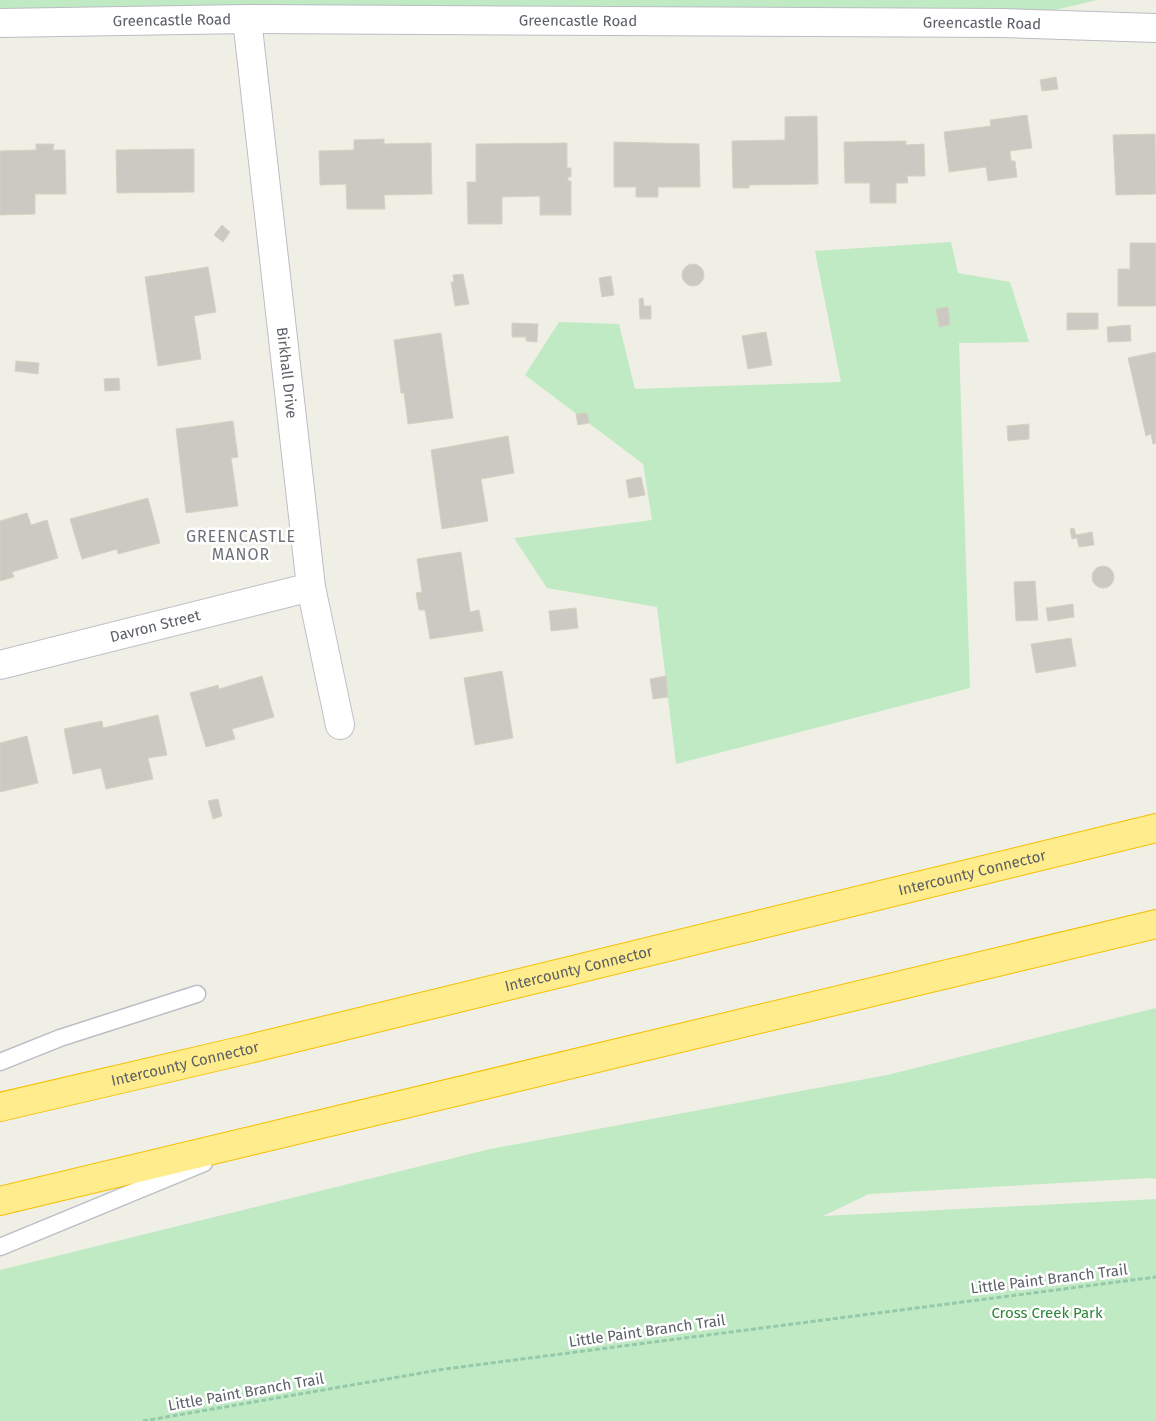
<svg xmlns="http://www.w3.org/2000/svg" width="1156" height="1421" font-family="'Fira Sans',sans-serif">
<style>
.green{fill:#bfeac3}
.building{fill:#ccc9c2;stroke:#d6d2c2}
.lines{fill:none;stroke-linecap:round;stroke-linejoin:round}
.lane-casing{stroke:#bcbec5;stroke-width:19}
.street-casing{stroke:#bcbec5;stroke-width:30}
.secondary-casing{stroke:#babdc4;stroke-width:30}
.highway-casing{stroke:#f5bf00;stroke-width:30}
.path{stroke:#96c9a9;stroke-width:3;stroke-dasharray:5 2.5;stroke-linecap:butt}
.lane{stroke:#fff;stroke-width:16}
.street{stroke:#fff;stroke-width:28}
.secondary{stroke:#fff;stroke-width:28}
.highway{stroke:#ffec8d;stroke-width:28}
.labels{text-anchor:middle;stroke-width:5;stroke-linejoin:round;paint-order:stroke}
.street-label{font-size:15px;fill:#5c6067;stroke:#fff}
.park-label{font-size:15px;fill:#2d8639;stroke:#fff}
.neighbourhood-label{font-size:16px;letter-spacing:1px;fill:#6d7279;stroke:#fff}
</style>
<rect width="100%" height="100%" fill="#f0efe5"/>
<!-- green -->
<g class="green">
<path d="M0 0H1097L1001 23H0Z"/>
<path d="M951 242 958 273 1010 282 1029 342 959 343 970 688 676 764 657 607 547 588 514 538 652 520 643 464 525 375 559 322 619 324 635 389 841 382 815 251Z"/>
<path d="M1156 1008V1179L1149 1178 869 1194 823 1216 1156 1199V1421H0V1270L490 1149 887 1075Z"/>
</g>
<!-- building -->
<g class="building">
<path d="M1056 77 1058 89 1042 91 1040 80Z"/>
<path d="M1027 115 1032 148 1010 151 1011 161H1015L1017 177 988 181 986 167 949 172 944 132 991 126 990 120Z"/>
<path d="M817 116 818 184 749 185V188H733L732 141 785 140V117Z"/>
<path d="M1155 134 1156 194 1116 195 1113 135Z"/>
<path d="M384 139V144L431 143 432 194 384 195 385 209H347L346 184 320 185 319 151 354 150V140Z"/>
<path d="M906 141V145L924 144 925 176H907L908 183H896V203H870V183H845L844 142Z"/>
<path d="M614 142 699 144 700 187H658V197H636V187H614Z"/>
<path d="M567 143V168H571V177H568V181H571V215H540V196L502 197V224H468L467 182H476V144Z"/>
<path d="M36 144H54L53 150H65L66 194H35V214L0 215V151L36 150Z"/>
<path d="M194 149V192L117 193 116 150Z"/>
<path d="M222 225 230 232 223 242 214 235Z"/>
<path d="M1130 243H1156V306H1118V269H1130Z"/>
<circle cx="693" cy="275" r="11"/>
<path d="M208 267 216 312 194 316 201 359 158 366 145 277Z"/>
<path d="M463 274 469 304 455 306 451 282H454L453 275Z"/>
<path d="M611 276 614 295 602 297 599 278Z"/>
<path d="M643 298 644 306H651V319H640L639 299Z"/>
<path d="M948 307 950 325 939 327 936 309Z"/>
<path d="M1067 313H1098V329L1067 330Z"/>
<path d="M512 323 538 324 537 342 526 341V337H512Z"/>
<path d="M1130 325 1131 341 1108 342 1107 327Z"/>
<path d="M766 332 772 365 748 369 742 336Z"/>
<path d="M441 333 453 418 408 424 404 393H401L394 340Z"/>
<path d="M1156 352V443L1153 444 1151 434 1146 436 1128 358Z"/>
<path d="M16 361 39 363 38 374 15 371Z"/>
<path d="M119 378 120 390 105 391 104 379Z"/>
<path d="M587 413 589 423 578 425 576 414Z"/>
<path d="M233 421 238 457 231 458 238 506 186 513 176 429Z"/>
<path d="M1029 424V439L1008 441 1007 426Z"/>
<path d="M508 436 514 473 481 479 488 521 442 529 431 450Z"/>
<path d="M641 477 645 495 629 498 626 480Z"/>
<path d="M148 498 160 543 118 554 117 549 82 559 70 519Z"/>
<path d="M27 513 31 525 47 520 58 558 12 572 14 577 0 581V521Z"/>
<path d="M1074 528 1076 535 1092 532 1094 545 1079 547 1077 538 1072 539 1070 529Z"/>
<path d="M461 552 470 612 479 610 483 631 430 639 425 610H419L416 593 422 592 417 559Z"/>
<circle cx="1103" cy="577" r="11"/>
<path d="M1035 581 1038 620 1016 621 1014 582Z"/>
<path d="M1073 604 1074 617 1048 621 1046 608Z"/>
<path d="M576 608 578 628 551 631 549 611Z"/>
<path d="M1071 638 1076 666 1036 673 1031 644Z"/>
<path d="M502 671 513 738 475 745 464 678Z"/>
<path d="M262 676 274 717 232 729 235 739 206 747 190 693 218 685 219 689Z"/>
<path d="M666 676 668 697 653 699 650 679Z"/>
<path d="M158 715 167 755 148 758 153 779 106 789 101 768 73 774 64 729 102 721 103 728Z"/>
<path d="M27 736 38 783 0 792V743Z"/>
<path d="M218 799 222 816 213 819 208 801Z"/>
</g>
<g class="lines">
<!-- lane casing -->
<g class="lane-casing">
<g id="lane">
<path d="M0 1062 60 1038 197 994"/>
<path d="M0 1247 204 1163"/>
</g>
</g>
<!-- street casing -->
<g class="street-casing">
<g id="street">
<path id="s1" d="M247 19 311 587 340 725"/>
<path id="s2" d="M0 665 311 587"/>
</g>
</g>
<!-- secondary casing -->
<g class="secondary-casing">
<g id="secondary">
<path id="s3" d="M0 23 247 19 1001 23 1156 28"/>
</g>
</g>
<!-- highway casing -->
<g class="highway-casing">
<g id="highway">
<path id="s4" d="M0 1107 249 1049 1156 828"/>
<path d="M0 1201 1156 924"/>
</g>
</g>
<!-- path -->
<path class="path" d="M143 1421 445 1369 1156 1277"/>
<!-- lane -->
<use href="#lane" class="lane"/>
<!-- street -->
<use href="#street" class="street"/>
<!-- secondary -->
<use href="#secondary" class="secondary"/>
<!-- highway -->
<use href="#highway" class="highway"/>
</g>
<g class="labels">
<!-- street labels -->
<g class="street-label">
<text dy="5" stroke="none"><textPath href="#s3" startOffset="172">Greencastle Road</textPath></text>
<text dy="5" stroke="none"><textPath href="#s3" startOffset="578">Greencastle Road</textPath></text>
<text dy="5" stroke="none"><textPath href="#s3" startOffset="982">Greencastle Road</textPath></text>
<text dy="5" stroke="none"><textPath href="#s1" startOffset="356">Birkhall Drive</textPath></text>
<text dy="5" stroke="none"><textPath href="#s2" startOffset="160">Davron Street</textPath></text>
<text dy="5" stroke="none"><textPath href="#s4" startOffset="1000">Intercounty Connector</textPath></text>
<text dy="5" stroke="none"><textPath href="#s4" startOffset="595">Intercounty Connector</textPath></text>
<text dy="5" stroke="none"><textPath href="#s4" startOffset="190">Intercounty Connector</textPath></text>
<text transform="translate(1049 1279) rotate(-7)" y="5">Little Paint Branch Trail</text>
<text transform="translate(647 1331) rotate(-8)" y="5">Little Paint Branch Trail</text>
<text transform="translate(246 1392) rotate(-10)" y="5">Little Paint Branch Trail</text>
</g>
<!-- park labels -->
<g class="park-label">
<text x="1047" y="1318">Cross Creek Park</text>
</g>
<!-- neighbourhood labels -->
<g class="neighbourhood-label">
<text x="241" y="542">GREENCASTLE<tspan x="241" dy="18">MANOR</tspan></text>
</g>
</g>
</svg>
